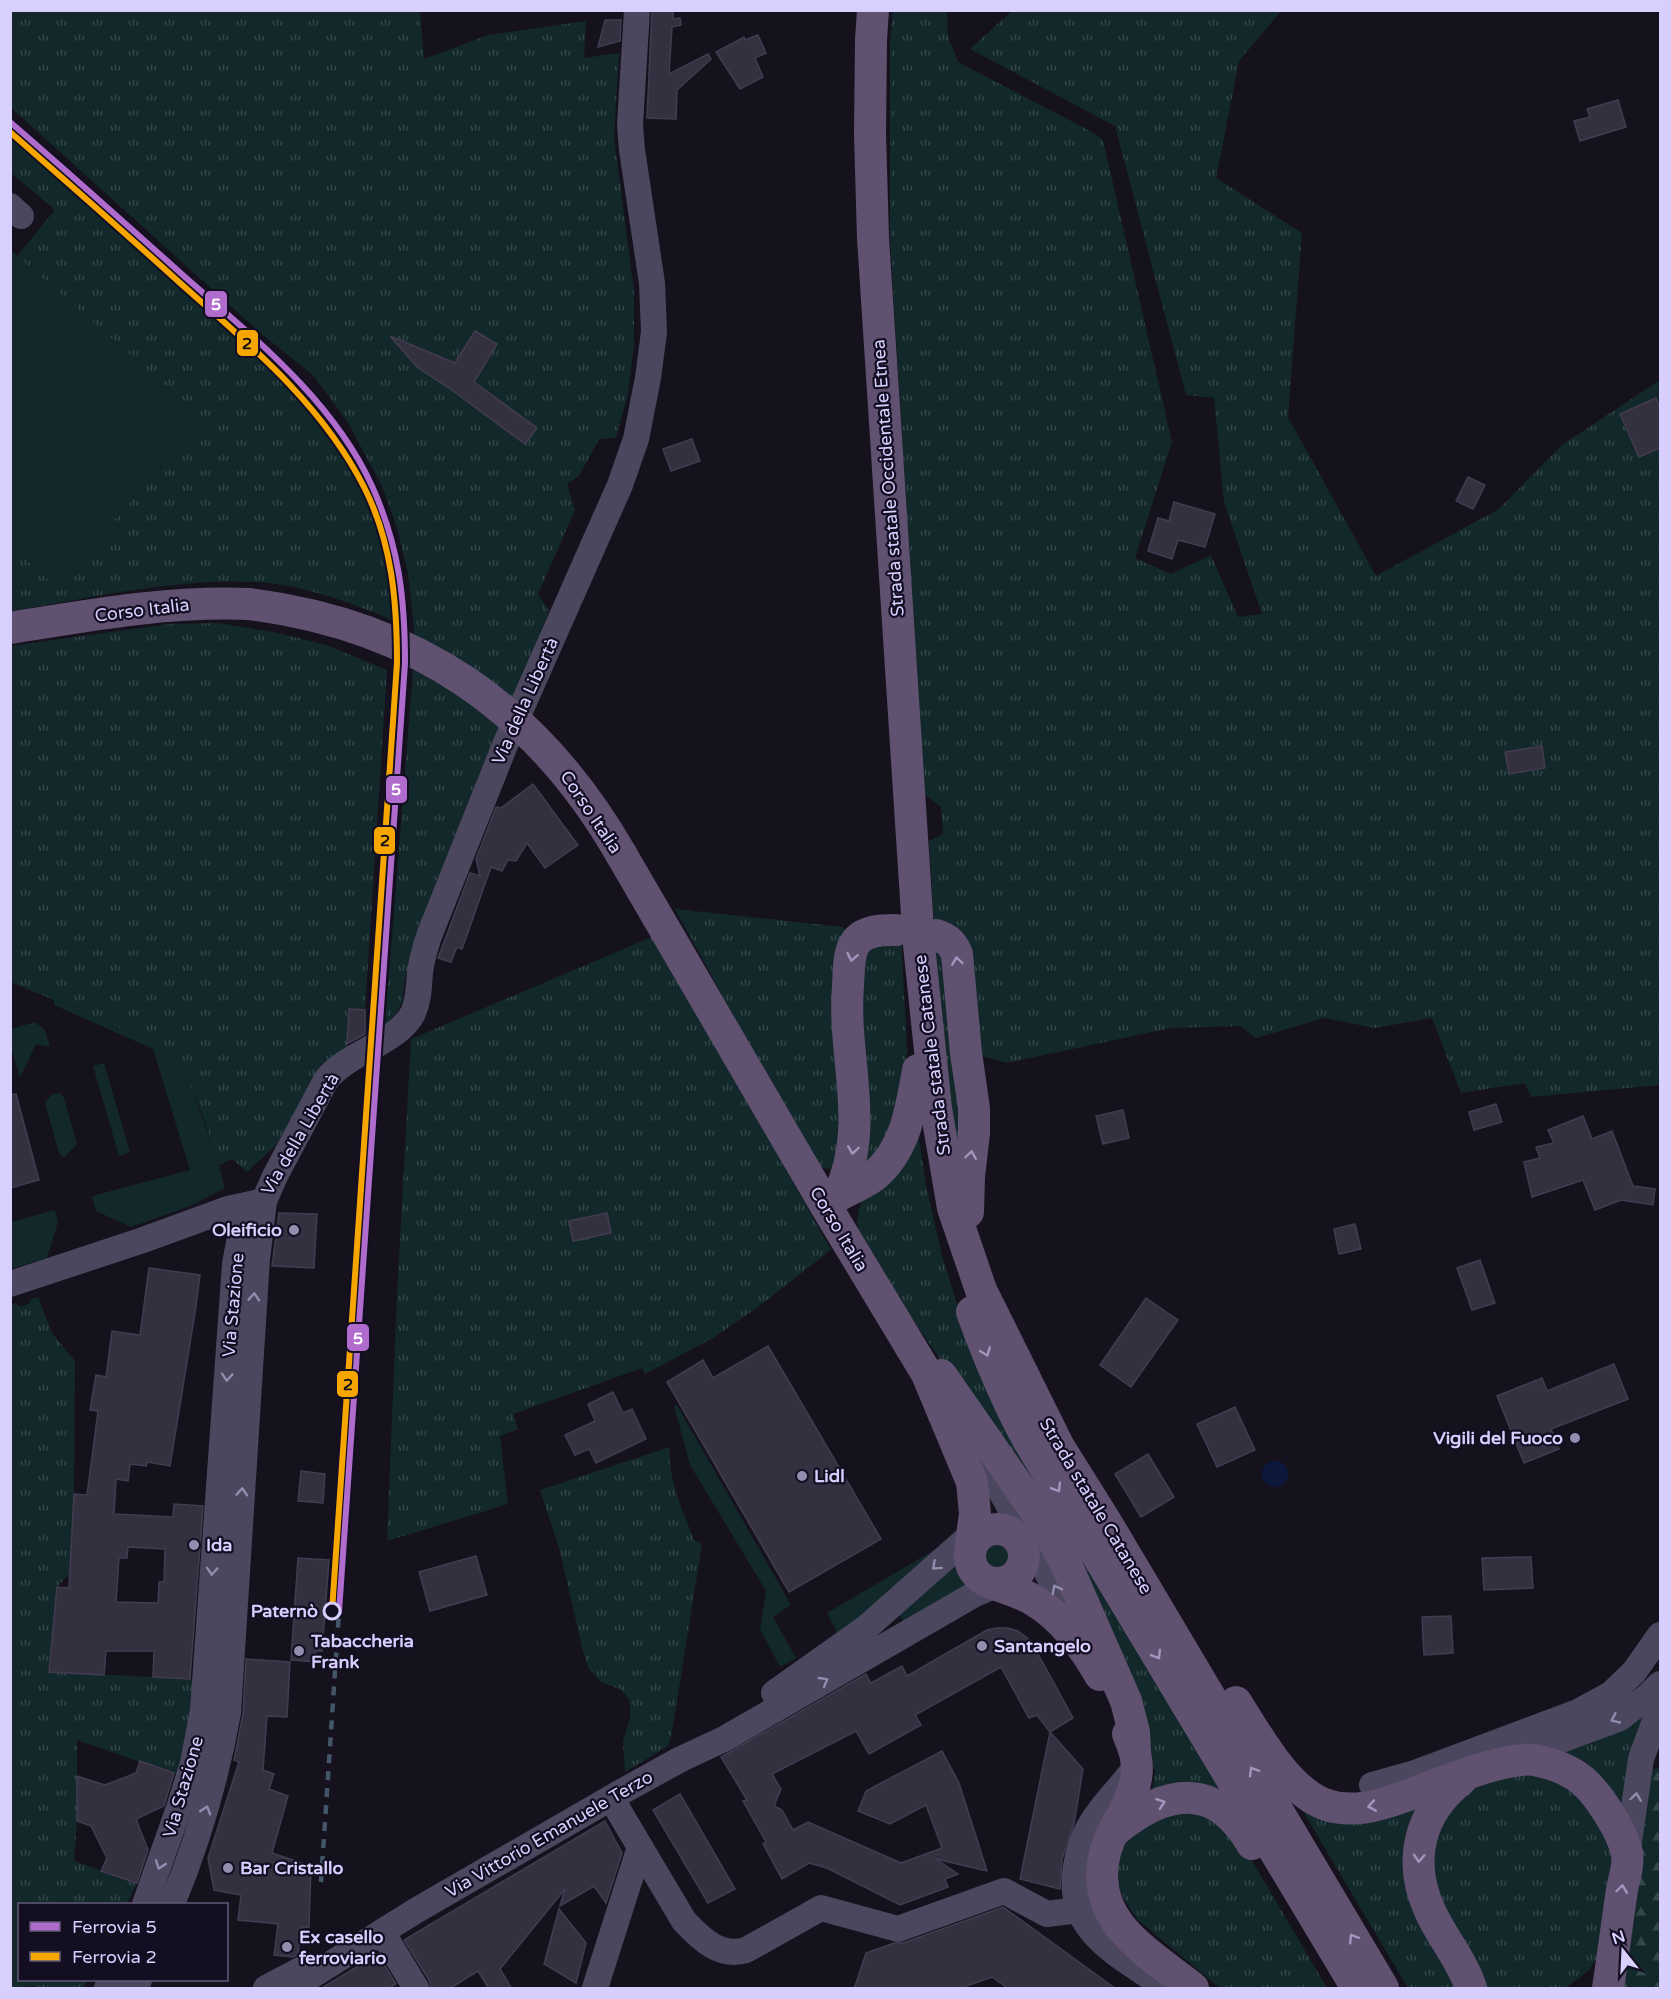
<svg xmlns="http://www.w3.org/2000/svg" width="1671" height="1999" font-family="'Varela Round',sans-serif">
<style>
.grass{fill:url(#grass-tufts)}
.forest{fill:url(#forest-firs)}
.garden{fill:#12282a}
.water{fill:#0b183c}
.building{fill:#333040;stroke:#423c51;stroke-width:1.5;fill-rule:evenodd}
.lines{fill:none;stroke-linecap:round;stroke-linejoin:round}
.minor{stroke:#4a475e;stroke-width:26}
.major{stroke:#5f516f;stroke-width:32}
.rail{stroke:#435568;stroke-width:4.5;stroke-dasharray:9 8;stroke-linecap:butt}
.major-bridge{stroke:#5f516f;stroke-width:32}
.rail-1-casing{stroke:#130e22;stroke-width:10}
.rail-2-casing{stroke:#130e22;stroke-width:10}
.rail-1{stroke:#b06ccc;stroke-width:6}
.rail-2{stroke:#f7a600;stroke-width:6}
.oneway{stroke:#a296be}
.oneway2{stroke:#918bae}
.poi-dot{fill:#948db0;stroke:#130e22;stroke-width:2}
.stop-dot{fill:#130e22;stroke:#d8cfff;stroke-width:3}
.labels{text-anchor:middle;stroke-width:4.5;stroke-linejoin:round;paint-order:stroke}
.street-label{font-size:18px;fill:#d8cfff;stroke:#130e22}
.poi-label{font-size:18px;font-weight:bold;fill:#d8cfff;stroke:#130e22;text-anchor:start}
.stop-label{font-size:18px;font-weight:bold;fill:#d8cfff;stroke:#130e22;text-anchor:end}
.line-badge{stroke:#130e22;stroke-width:2}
.badge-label{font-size:16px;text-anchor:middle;font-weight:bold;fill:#fff}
.pale-badge-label{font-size:16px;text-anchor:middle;font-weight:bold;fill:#111}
</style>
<defs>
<pattern id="grass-tufts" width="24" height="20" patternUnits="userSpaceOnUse" patternTransform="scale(1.5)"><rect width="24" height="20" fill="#12282a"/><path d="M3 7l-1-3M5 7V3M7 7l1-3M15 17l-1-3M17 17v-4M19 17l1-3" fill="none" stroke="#34464a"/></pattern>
<pattern id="forest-firs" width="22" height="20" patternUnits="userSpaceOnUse" patternTransform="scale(1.5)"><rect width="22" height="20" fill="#12282a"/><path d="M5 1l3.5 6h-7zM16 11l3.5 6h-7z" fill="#34464a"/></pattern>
</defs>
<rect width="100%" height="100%" fill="#15121d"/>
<!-- grass -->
<g class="grass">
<path d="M11 11H420L424 59 488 35 586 21 584 58 619 53 614 137 634 291V344L628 394 616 438 599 439 579 476 567 484 575 510 538 594 549 611 419 930 405 979 402 1002 396 1015 385 1025 413 671 414 629 408 573 397 528 382 486 347 421 313 375 263 335 11 108Z"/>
<path d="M893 11H947L948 36 958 62 1094 133 1103 140 1172 442 1135 558 1171 574 1211 555 1238 617 1262 614 1224 502 1214 398 1186 395 1115 126 970 49 1012 11H1281L1239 61 1216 178 1302 233 1288 417 1376 576 1499 509 1562 445 1660 380V1085L1531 1097 1525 1083 1461 1093 1432 1018 1375 1028 1324 1018 1256 1038 1240 1026 1171 1028 1006 1063 976 1054 934 925 929 841 943 834 941 807 924 794 890 239V42Z"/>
<path d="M11 135C72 189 133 243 195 297 251 348 312 396 352 461 381 510 391 566 397 622 352 603 305 585 256 582 174 578 92 598 11 611V547L56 586 203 419 17 256 55 210 11 173Z"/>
<path d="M219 623 278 633 326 645 387 670 365 1010H349L347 1049 275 1146 247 1172 232 1159 219 1165C204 1123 193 1067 153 1042L11 982 10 646 169 624Z"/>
<path d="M675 909 843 927 848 936 850 1127 836 1167 828 1169 819 1167 790 1119Z"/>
<path d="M654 936 831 1250 758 1307 713 1338 645 1374 642 1368 513 1414 518 1429 500 1436 508 1504 387 1541 397 1294 411 1039Z"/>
<path d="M901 936 907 1050 902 1112 866 1170 852 1022 866 942Z"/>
<path d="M933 941 952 964 962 1184 942 1090Z"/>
<path d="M917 1126 926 1184 942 1256 968 1338 1227 1803 1152 1792 1155 1773 1140 1714 1054 1524 867 1253C857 1228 853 1218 865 1193Z"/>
<path d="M38 1297 52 1333 75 1361V1365L74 1494 70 1573 57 1587 49 1672 195 1679 178 1775 77 1740V1821L74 1861 137 1883 127 1904H20V1980H89L82 1988H36L34 1986 11 1988 10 1305 16 1303 20 1307 29 1304 30 1299Z"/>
<path d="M670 1447C667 1478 683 1511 694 1540L702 1544 672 1732 668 1746 625 1772 623 1741 630 1718V1700L620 1689 601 1682 589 1669 582 1648 560 1551 540 1490Z"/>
<path d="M1653 1706 1625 1830 1550 1753Z"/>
<path d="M1526 1770 1586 1795 1616 1855 1601 1952 1589 1970 1566 1988H1480L1435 1904 1431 1835 1472 1784Z"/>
<path d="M1295 1798 1425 1800 1415 1827 1463 1988H1408Z"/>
<path d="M1199 1808 1237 1835 1327 1988H1220L1139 1921C1120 1897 1109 1875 1124 1845 1128 1839 1134 1827 1141 1823 1148 1818 1188 1811 1199 1808Z"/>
</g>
<!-- forest -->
<path class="forest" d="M1660 1766V1988H1616L1650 1771Z"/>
<!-- garden -->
<g class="garden">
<path d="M11 250 203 419 56 586 11 547Z"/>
<path d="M54 999 153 1042 165 1049 181 1064 191 1086 219 1165 225 1188 190 1206 131 1227 96 1211 92 1196 190 1170 153 1049 54 1005Z"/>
<path d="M35 1022 45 1030 50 1047 36 1044 20 1078 11 1047V1029Z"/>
<path d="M104 1063 130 1152 119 1156 93 1066Z"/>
<path d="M60 1093 64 1098 77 1144 64 1158 59 1153 45 1103 52 1094Z"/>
<path d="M55 1210 58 1222 47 1258 11 1269V1222Z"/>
<path d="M677 1405 791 1605 773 1617 796 1658 780 1667 760 1629 766 1591 690 1465 674 1406Z"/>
<path d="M951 1540 859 1619 837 1633 827 1613Z"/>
<circle cx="997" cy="1556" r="16"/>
<path d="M957 1557 966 1580 971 1586 904 1622 897 1610Z"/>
</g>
<!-- water -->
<circle class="water" cx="1275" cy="1474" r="13"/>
<!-- building -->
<g class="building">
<path d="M652 10H673V19L680 18 681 25 672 27 669 74 708 54 711 59 677 90 676 119 647 118Z"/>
<path d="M605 20H621L620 41 598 47Z"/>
<path d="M758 35 766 53 755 58 763 77 740 89 716 52 744 37 745 40Z"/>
<path d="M1618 100 1626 127 1580 141 1574 121 1590 117 1587 109Z"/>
<path d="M475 331 497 344 474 382 537 428 525 444 449 388 418 368 390 336 455 363Z"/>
<path d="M1656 398 1660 408V448L1639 457 1620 414Z"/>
<path d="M692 439 700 461 671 471 663 449Z"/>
<path d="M1468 477 1485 485 1473 509 1456 501Z"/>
<path d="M1174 502 1215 514 1205 547 1178 540 1172 559 1148 551 1158 518 1169 521Z"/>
<path d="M1542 746 1545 768 1509 774 1505 752Z"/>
<path d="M533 784 578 845 545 868 527 843 516 861 508 860 502 871 491 867 462 949 457 947 451 962 438 958 470 873 480 876 476 859 496 807 501 808Z"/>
<path d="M349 1009 365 1010V1034L347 1044Z"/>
<path d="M16 1094 39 1180 10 1188V1095Z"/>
<path d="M1496 1104 1502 1122 1474 1130 1469 1112Z"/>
<path d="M1123 1110 1129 1138 1103 1144 1096 1116Z"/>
<path d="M1583 1116 1592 1139 1612 1131 1633 1186 1655 1189 1653 1205 1621 1200 1595 1210 1583 1180 1532 1197 1524 1162 1540 1158 1536 1147 1554 1143 1548 1130Z"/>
<path d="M279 1213 317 1214 314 1268 272 1266Z"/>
<path d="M607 1213 611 1233 573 1241 569 1221Z"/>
<path d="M1355 1224 1361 1249 1339 1254 1334 1229Z"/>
<path d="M1480 1260 1495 1303 1472 1310 1457 1268Z"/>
<path d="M149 1268 200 1275 195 1313 170 1466 147 1462 146 1466 130 1464 128 1481 116 1479 114 1514 173 1517 174 1504 203 1506 190 1679 153 1677 154 1651H106L104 1675 49 1672 57 1587 69 1588 74 1494 87 1495 98 1411 90 1410 96 1375 106 1377 112 1331 140 1335ZM128 1547 165 1549 164 1582H159L158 1603 116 1602 119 1558H127Z"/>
<path d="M1146 1298 1178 1320 1131 1387 1100 1365Z"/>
<path d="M768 1346 881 1539 789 1592 667 1382 703 1360 713 1378Z"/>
<path d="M1614 1364 1628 1399 1551 1429 1559 1449 1524 1463 1497 1396 1542 1378 1547 1391Z"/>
<path d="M613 1392 623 1413 632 1409 646 1439 596 1463 589 1449 575 1455 565 1435 595 1421 588 1404Z"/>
<path d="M1235 1407 1255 1450 1217 1467 1197 1424Z"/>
<path d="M1148 1454 1174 1497 1141 1517 1115 1474Z"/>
<path d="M301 1471 325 1474 323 1503 298 1501Z"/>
<path d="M476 1556 487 1595 430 1611 419 1572Z"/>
<path d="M1531 1557 1533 1588 1484 1590 1482 1558Z"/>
<path d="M298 1558 329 1560 322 1651H316V1662L291 1660Z"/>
<path d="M1451 1616 1453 1653 1424 1655 1422 1617Z"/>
<path d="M997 1628H1008L1018 1631 1031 1641 1073 1718 1050 1732 1037 1715 1029 1718 1001 1667 915 1715 921 1725 869 1754 856 1731 772 1774 781 1789 774 1806 782 1810 793 1830 808 1822 901 1863 942 1848 926 1805 890 1824 858 1811 866 1791 942 1751 959 1783 987 1871 936 1859 958 1874 945 1879 948 1887 900 1905 827 1868 809 1863 782 1879 763 1844 766 1842 743 1801 747 1800 721 1757 866 1674 871 1683 902 1666 907 1676 987 1630Z"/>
<path d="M246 1659 290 1662 287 1717 267 1716 263 1770 274 1774 269 1789 288 1796 272 1853 311 1866 309 1927 301 1928 298 1954 293 1957 274 1955 278 1924 238 1920 241 1895 214 1890 208 1858 239 1762 234 1760 243 1714Z"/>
<path d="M1050 1732 1083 1769 1074 1824 1062 1859 1060 1889 1020 1879Z"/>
<path d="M140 1761 174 1773 164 1806 136 1819 148 1850 137 1883 101 1871 107 1858 91 1826 77 1821V1776L105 1785 136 1773Z"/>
<path d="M680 1794 735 1889 708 1903 653 1810Z"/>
<path d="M605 1821 622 1853 606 1903 594 1886 560 1906 565 1889 500 1969 512 1989H489L478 1971 449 1989H431L429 1980 404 1940Z"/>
<path d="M1003 1907 1116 1989H1009L992 1977 958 1989H854L866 1953 894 1943H903Z"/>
<path d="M559 1909 586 1943 576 1983 544 1964Z"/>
<path d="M378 1954 396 1984 387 1989H320Z"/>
</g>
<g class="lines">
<!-- minor -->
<g class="minor">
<path d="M10 206 21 216"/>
<path d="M10 1284 143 1240 228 1209 264 1201 275 1176 326 1080C348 1052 399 1042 413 1013 419 1000 419 985 420 972 422 959 425 948 429 936L505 745 620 485 636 439 648 378 654 332 652 283 632 150 630 125 637 10"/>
<path d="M962 1430C977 1455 1027 1524 1024 1551"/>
<path d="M1021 1541 1041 1561 1078 1633"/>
<path d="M774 1693 867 1627 963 1542 983 1532"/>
<path d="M1513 1758 1620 1718 1648 1696 1660 1684"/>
<path d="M1136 1766C1121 1788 1099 1807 1087 1831 1081 1842 1078 1855 1076 1866 1068 1913 1093 1939 1129 1963 1138 1968 1147 1977 1157 1980 1167 1983 1178 1983 1188 1985"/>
<path d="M1372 1785 1415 1773 1578 1712 1611 1694 1634 1672 1660 1635"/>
<path d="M611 1798 684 1921C701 1939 720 1958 746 1950L821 1908 898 1929 1004 1891 1047 1914 1078 1910"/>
<path d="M1627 1855 1641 1759 1660 1707"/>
<path d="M145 1904 180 1805 193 1763 203 1710 235 1264 241 1232 264 1201"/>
<path d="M172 1904C198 1841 216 1780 228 1713L257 1259 264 1201"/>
<path d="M382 1932 416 1988"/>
<path d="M107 1988 111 1980"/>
<path d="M135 1988 139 1980"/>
<path d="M266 1988 304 1968"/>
<path d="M292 1988 417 1910 623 1791 681 1759 724 1739 975 1594 1001 1583"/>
<path d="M595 1988 640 1847"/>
</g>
<!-- major -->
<g class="major">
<path d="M873 10 871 40 870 134 873 238 919 945 936 1108 953 1208 981 1290 1059 1447 1106 1522 1383 1988"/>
<path d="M10 628C91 615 167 601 249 604"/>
<path d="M621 854 824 1203 927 1374 972 1482 975 1514 970 1550"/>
<path d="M936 935C948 939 952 943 957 954L966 1053 974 1108V1133L969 1177 968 1212"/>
<path d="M838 1196C872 1126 842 1059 848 986 849 973 848 956 854 945 862 930 882 930 896 930"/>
<path d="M833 1198C846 1191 862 1185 874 1176 906 1149 911 1109 918 1070"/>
<path d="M972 1312C988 1356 1005 1397 1027 1438L1357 1988"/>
<path d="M941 1375 1042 1520 1066 1564 1126 1701 1134 1732 1135 1751"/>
<circle cx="997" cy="1556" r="27"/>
<path d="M991 1583C1005 1588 1022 1593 1035 1601 1062 1617 1085 1648 1100 1675"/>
<path d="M1236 1702C1257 1735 1286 1789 1324 1804 1351 1814 1378 1806 1403 1797 1433 1786 1505 1756 1534 1760 1550 1763 1570 1770 1583 1781 1599 1795 1623 1832 1627 1854 1629 1864 1624 1879 1622 1890 1617 1923 1613 1956 1608 1988"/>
<path d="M1128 1734C1134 1748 1139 1762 1136 1778 1133 1797 1124 1812 1115 1828 1097 1861 1097 1896 1120 1926 1138 1949 1170 1970 1193 1988"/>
<path d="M1462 1779C1419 1812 1407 1861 1430 1911 1442 1938 1462 1960 1471 1988"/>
<path d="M1117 1829C1168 1788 1216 1782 1252 1844"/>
</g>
<!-- rail -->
<path class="rail" d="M321 1882 339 1612"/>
<!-- major-bridge -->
<path class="major-bridge" d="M249 604C416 625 537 708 621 854"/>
<!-- rail-1 casing -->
<g class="rail-1-casing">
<path id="rail-1" d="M10 122C69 173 127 225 185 277 253 337 333 400 372 486 399 546 405 598 405 663L339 1612"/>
</g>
<!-- rail-2 casing -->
<g class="rail-2-casing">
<path id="rail-2" d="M10 132C67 182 124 232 180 283 248 343 322 404 364 487 392 542 397 602 397 663L332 1611"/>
</g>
<!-- rail-1 -->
<use href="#rail-1" class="rail-1"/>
<!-- rail-2 -->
<use href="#rail-2" class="rail-2"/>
</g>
<!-- one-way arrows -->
<defs><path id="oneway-chevron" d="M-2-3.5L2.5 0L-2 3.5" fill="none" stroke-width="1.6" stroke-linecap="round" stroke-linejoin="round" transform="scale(1.5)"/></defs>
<g class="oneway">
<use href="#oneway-chevron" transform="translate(852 957) rotate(102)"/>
<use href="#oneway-chevron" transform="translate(957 961) rotate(-98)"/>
<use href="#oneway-chevron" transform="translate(853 1150) rotate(98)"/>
<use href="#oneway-chevron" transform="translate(971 1155) rotate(-82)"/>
<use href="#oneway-chevron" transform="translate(986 1352) rotate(69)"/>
<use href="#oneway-chevron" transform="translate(1057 1488) rotate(59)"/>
<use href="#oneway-chevron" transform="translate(1157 1655) rotate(59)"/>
<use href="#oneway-chevron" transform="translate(1253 1771) rotate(-121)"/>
<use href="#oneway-chevron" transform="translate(1161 1803) rotate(-19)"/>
<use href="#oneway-chevron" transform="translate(1372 1806) rotate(170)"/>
<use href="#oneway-chevron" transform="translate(1419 1858) rotate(93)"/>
<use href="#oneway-chevron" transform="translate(1622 1889) rotate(-82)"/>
<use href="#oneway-chevron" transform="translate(1353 1938) rotate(-121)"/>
</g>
<g class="oneway2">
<use href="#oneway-chevron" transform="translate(254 1297) rotate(-86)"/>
<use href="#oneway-chevron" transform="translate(227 1377) rotate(94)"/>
<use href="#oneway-chevron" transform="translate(242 1492) rotate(-86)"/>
<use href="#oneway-chevron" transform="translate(936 1566) rotate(138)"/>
<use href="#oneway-chevron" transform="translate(212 1571) rotate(94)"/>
<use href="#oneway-chevron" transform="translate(1056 1589) rotate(-117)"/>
<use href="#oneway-chevron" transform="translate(824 1681) rotate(-30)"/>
<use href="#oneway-chevron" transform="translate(1615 1719) rotate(155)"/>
<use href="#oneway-chevron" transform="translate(1636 1797) rotate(-82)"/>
<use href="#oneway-chevron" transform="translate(206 1810) rotate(-73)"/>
<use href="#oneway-chevron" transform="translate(160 1865) rotate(109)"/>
</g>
<!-- markers -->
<g class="poi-dot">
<circle cx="294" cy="1230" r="6"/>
<circle cx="1575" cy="1438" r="6"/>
<circle cx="802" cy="1476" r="6"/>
<circle cx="194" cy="1545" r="6"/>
<circle cx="982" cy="1646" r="6"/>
<circle cx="299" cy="1651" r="6"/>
<circle cx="228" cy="1868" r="6"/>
<circle cx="287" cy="1947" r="6"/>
</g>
<circle class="stop-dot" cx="332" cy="1611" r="8"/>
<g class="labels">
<!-- street labels -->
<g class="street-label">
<text transform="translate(888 478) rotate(-94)" y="6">Strada statale Occidentale Etnea</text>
<text transform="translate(142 610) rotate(-7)" y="6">Corso Italia</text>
<text transform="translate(525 701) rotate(-66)" y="6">Via della Libertà</text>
<text transform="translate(591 812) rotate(56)" y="6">Corso Italia</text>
<text transform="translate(932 1055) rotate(-97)" y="6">Strada statale Catanese</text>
<text transform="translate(300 1134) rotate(-60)" y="6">Via della Libertà</text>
<text transform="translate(839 1229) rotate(59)" y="6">Corso Italia</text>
<text transform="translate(233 1305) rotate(-85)" y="6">Via Stazione</text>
<text transform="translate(1096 1506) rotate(59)" y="6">Strada statale Catanese</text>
<text transform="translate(183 1787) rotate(-74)" y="6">Via Stazione</text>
<text transform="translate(549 1834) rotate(-30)" y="6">Via Vittorio Emanuele Terzo</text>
</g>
<!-- poi labels -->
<g class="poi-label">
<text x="282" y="1236" text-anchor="end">Oleificio</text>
<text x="1563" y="1444" text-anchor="end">Vigili del Fuoco</text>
<text x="814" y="1482">Lidl</text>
<text x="206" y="1551">Ida</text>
<text x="311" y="1647">Tabaccheria<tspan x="311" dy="21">Frank</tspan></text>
<text x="994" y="1652">Santangelo</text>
<text x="240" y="1874">Bar Cristallo</text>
<text x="299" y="1943">Ex casello<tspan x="299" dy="21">ferroviario</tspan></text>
</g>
<!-- stop labels -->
<g class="stop-label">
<text x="318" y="1617">Paternò</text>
</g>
</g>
<g class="line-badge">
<rect x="204" y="290" width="24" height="28" rx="6" fill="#b06ccc"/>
<rect x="236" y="329" width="23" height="28" rx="6" fill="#f7a600"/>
<rect x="385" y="775" width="23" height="29" rx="6" fill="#b06ccc"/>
<rect x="373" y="826" width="23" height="29" rx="6" fill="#f7a600"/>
<rect x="346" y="1323" width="24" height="29" rx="6" fill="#b06ccc"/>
<rect x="336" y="1370" width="23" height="28" rx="6" fill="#f7a600"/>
</g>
<g class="badge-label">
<text x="216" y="310">5</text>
<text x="396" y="795">5</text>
<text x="358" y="1344">5</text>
</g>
<g class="pale-badge-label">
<text x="247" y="349">2</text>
<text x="385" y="846">2</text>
<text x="348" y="1390">2</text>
</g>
<!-- border -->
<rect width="1671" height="1999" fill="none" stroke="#d8cfff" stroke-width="24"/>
<!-- legend -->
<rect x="18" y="1903" width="210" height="78" fill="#130e22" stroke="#625b7a" stroke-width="1.5"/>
<rect x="30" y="1922" width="30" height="9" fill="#b06ccc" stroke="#625b7a" stroke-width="1.5"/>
<text x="72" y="1933" font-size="18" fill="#d8cfff">Ferrovia 5</text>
<rect x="30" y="1952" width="30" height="9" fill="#f7a600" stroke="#625b7a" stroke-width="1.5"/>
<text x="72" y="1963" font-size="18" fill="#d8cfff">Ferrovia 2</text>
<!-- north arrow -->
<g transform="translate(1623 1951) rotate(342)" stroke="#130e22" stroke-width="4.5" paint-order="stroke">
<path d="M0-4.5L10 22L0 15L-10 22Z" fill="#d8cfff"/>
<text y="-9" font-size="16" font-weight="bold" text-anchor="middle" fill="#d8cfff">N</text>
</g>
</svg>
